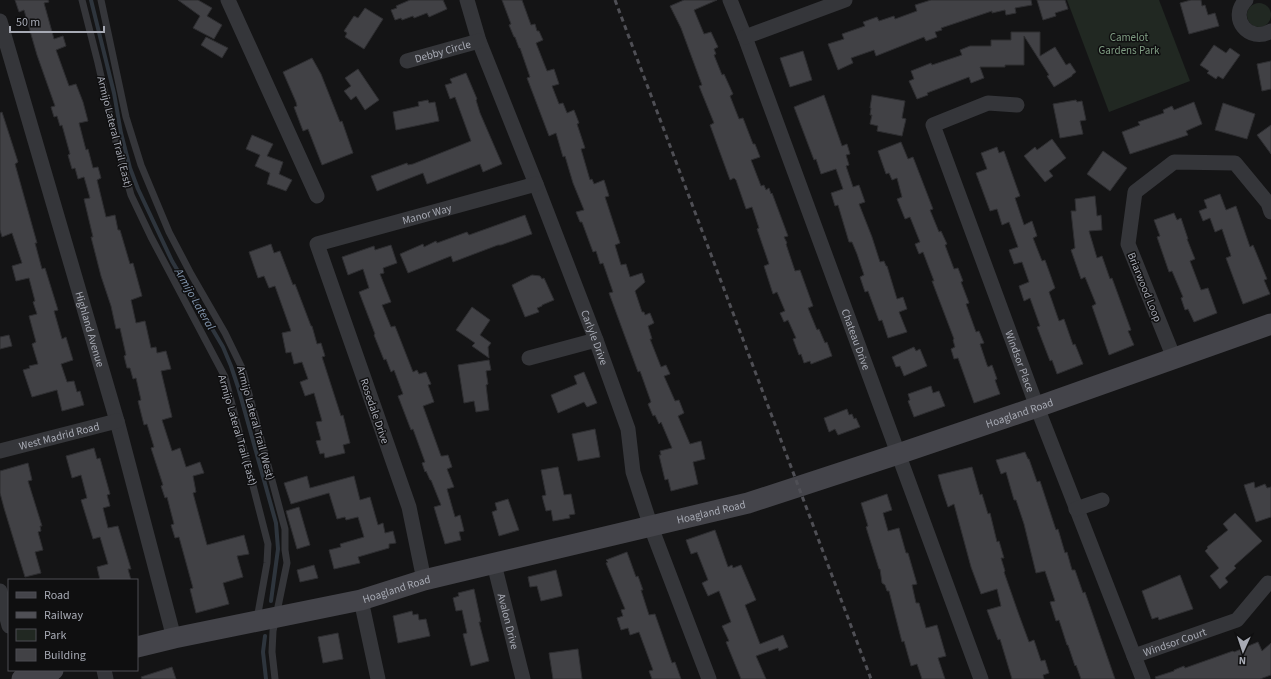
<svg xmlns="http://www.w3.org/2000/svg" width="1271" height="679" font-family="'Source Sans 3',sans-serif">
<style>
.green{fill:#212822}
.lines{fill:none;stroke-linecap:round;stroke-linejoin:round}
.stream{stroke:#2e353d;stroke-width:4}
.building{fill:#414145;stroke:#2e2e31}
.lane{stroke:#35363a;stroke-width:7}
.street{stroke:#35363a;stroke-width:15}
.secondary{stroke:#44444a;stroke-width:21}
.rail{stroke:#4f4f55;stroke-width:3;stroke-dasharray:5 4;stroke-linecap:butt}
.labels{text-anchor:middle;stroke-width:3;stroke-linejoin:round;paint-order:stroke}
.park-label{font-size:11px;fill:#809e84;stroke:#0f0f10}
.street-label{font-size:11px;fill:#a7aab4;stroke:#0f0f10}
.water-label{font-size:12px;font-style:italic;fill:#8194ac;stroke:#0f0f10}
</style>
<rect width="100%" height="100%" fill="#141415"/>
<!-- green -->
<g class="green">
<path d="M1067 0H1159L1190 81 1109 112Z"/>
<circle cx="1259" cy="15" r="12"/>
</g>
<g class="lines">
<!-- stream -->
<g class="stream">
<path d="M91 0 114 93 121 133 130 168 138 189 172 261 223 347 231 366 238 387 276 523 278 549 271 601"/>
<path d="M265 636 263 652 266 679"/>
</g>
</g>
<!-- building -->
<g class="building">
<path d="M15 0H48L49 2 44 3 54 39 63 36 66 46 56 50 69 86 76 84 83 102 88 121 79 123 86 150 88 149 93 168 98 167 101 178 97 180 106 217 115 215 118 230H120L130 264 133 263 142 296 131 300 136 323 145 321 151 348 156 347 157 353 166 351 171 369 161 371 172 417 162 420 172 451 180 448 186 467 200 462 204 473 193 476 196 492 193 493 207 545 244 535 249 554 237 556 243 577 223 583 229 604 196 613 190 589 193 588 179 537 175 538 171 525 174 524 167 497 165 498 161 486 163 485 151 448 154 447 147 424 144 425 138 401 141 400 136 378 133 379 130 368H127L124 356 126 355 120 328 116 329 111 306 101 276 91 237H93L84 199 90 198 84 177 78 179 75 168 72 169 68 155 70 154 62 125 60 126 57 116 54 117 51 107 55 106 37 55 24 10 19 12Z"/>
<path d="M178 0H198L212 8 207 16 222 25 214 39 193 28 200 16Z"/>
<path d="M410 0H443L447 9 429 17 427 13 414 18 413 16 402 20 401 18 395 20 391 10 397 8 396 6Z"/>
<path d="M502 0H522L531 25 535 24 537 31H539L543 40 536 43 547 71 554 69 559 84 552 86 559 104 563 103 567 113 574 110 579 123 577 124 585 148 581 149 590 180 592 179 594 184 604 180 609 196 605 197 620 243 615 245 621 265 626 264 630 277 642 273 645 282 635 291 642 312H644L645 315 650 313 654 323 648 326 652 339H650L661 367 666 365 670 374 664 376 675 401 679 400 684 413 678 416 690 444 701 441 705 459 693 462 698 484 671 491 668 479 665 480 659 455H661L660 451 672 448 661 422 659 424 655 415 653 416 648 404 651 402 640 371 638 372 609 293 613 292 603 263 600 264 596 251 593 252 582 222H580L576 212 584 210 573 183 565 156 563 157 556 133 549 136 535 99 527 78 530 77 520 48H519L515 37H514L509 25 511 24Z"/>
<path d="M684 0H717L694 10 704 34 711 32 718 47 714 49 716 54 714 55 722 75 724 74 733 94 730 96 739 119 743 118 753 144H755L760 157 751 160 761 186 764 185 766 190 769 188 771 194 772 193 788 236 784 237 787 243 786 244 795 271 800 270 813 306 808 308 817 330 819 329 825 343 827 342 832 356 811 364 810 361 804 363 801 354 799 355 793 339 796 338 788 320 784 322 780 313 785 311 777 292 773 294 764 266 769 264 757 229 759 228 752 207 746 209 736 180 734 178 730 180 710 125 714 123 699 86 702 85 681 28 670 6Z"/>
<path d="M931 0H1031L1032 5 1015 8 1016 13 1006 15 1005 10 992 13V11L941 28 942 30 935 32 937 37 926 41 924 37 876 56 874 50 851 58 853 63 838 70 828 44 844 39 842 34 865 26 863 22 877 17 879 21 894 16 895 19 917 11 915 5Z"/>
<path d="M1037 0H1065L1068 9 1055 13 1056 16 1043 20Z"/>
<path d="M1191 0H1201L1202 6 1205 5 1208 15 1215 13 1219 26 1189 34 1180 3Z"/>
<path d="M365 8 383 19 364 49 345 37 347 33 344 31 354 16 358 18Z"/>
<path d="M1011 32H1040V56L1055 47 1066 65 1070 63 1076 72 1072 75V76L1054 87 1047 76 1049 75 1024 36V65H1005V67H980L984 78 971 83 969 77 927 93 928 95 917 99 909 81 914 79 911 71 931 63 932 65 962 55 960 50 970 46H991V40H1011Z"/>
<path d="M206 37 228 48 222 58 201 45Z"/>
<path d="M1214 45 1226 53 1230 48 1240 55 1223 79 1218 76 1216 79 1207 73 1209 71 1200 65Z"/>
<path d="M803 51 812 80 790 87 780 58Z"/>
<path d="M312 58 321 74 340 122 342 121 353 153 322 165 308 129 303 131 294 107 297 106 296 102 283 72Z"/>
<path d="M1271 61V89L1262 91 1257 64Z"/>
<path d="M358 69 379 100 365 110 356 96 351 100 344 91 351 86 345 78Z"/>
<path d="M466 73 477 99 476 100 480 113 502 164 483 172 480 164 427 184 423 173 377 191 371 176 407 163 408 165 413 164 471 141 455 97 450 99 445 85 452 83 450 79Z"/>
<path d="M824 95 842 146 847 144 850 154 846 155 849 165 846 166 853 187 859 185 865 202 859 204 872 237 880 262 884 261 886 266H887L897 299 903 297 907 309 899 312 907 332 888 338 882 320 879 321 868 291 865 292 860 277 864 275 857 254 852 242H849L838 205 835 206 831 193 843 189 836 169 821 174 816 159 814 160 794 107Z"/>
<path d="M872 95 905 101 902 118 906 119 902 136 877 131 878 126 870 124 872 115H870L871 108H870Z"/>
<path d="M428 100 429 103 435 102 439 121 396 130 393 112 419 106 418 102Z"/>
<path d="M1076 100 1077 102 1082 101 1086 120 1080 121 1083 134 1060 138 1053 104Z"/>
<path d="M1194 102 1202 124 1186 131 1188 135 1130 154 1122 132 1140 125 1138 122 1164 113 1163 110 1172 106 1174 110Z"/>
<path d="M1223 103 1255 114 1247 139 1215 130Z"/>
<path d="M2 112 18 162 15 164 37 243H35L42 269 45 268 58 310 54 311 62 339 66 337 73 360 61 364 67 382 74 381 77 392 80 391 84 405 62 411 57 390 32 397 23 370 30 368 29 366 38 364 32 344 36 342 29 316 37 314 33 302 35 301 29 278 16 281 12 266 22 263 12 233 2 237 0 230V113Z"/>
<path d="M1271 125V154L1257 135Z"/>
<path d="M252 135 273 144 267 156 283 162 279 174 292 180 286 191 267 184 270 173 255 166 260 155 246 149Z"/>
<path d="M1052 139 1066 158 1049 171 1053 176 1045 182 1024 156 1035 147 1037 150Z"/>
<path d="M901 142 908 159 913 157 933 209 930 210 939 232 941 231 947 244 945 245 954 269 958 268 963 281 961 282 969 303 966 304 976 332 979 331 984 343 980 344 987 365 988 367 992 365 997 379 995 380 1000 394 974 403 958 358 954 359 951 349 955 347 953 340 954 339 932 281H934L923 252 919 254 915 244 920 242 910 217 905 219 897 199 902 197 897 178 892 180 889 173 886 174 878 151Z"/>
<path d="M997 147 999 153 1004 151 1016 185 1020 196 1015 198 1024 225 1032 221 1037 236 1033 238 1042 261 1045 260 1055 288 1049 292 1059 321 1064 319 1073 345 1075 344 1083 364 1057 374 1052 360 1050 361 1037 327 1040 326 1030 298 1024 301 1019 286 1029 282 1022 262 1014 264 1009 250 1018 247 1009 222 1002 225 997 209 990 211 976 173 987 169 981 153Z"/>
<path d="M1103 151 1127 168 1110 191 1087 174Z"/>
<path d="M1220 194 1226 210 1236 206 1250 247 1253 245 1267 279 1264 280 1270 294 1243 304 1226 258 1231 256 1222 229 1215 232 1210 218 1203 221 1199 211 1207 208 1204 200Z"/>
<path d="M1095 196 1097 216 1101 215 1102 230 1089 231 1097 258 1102 256 1110 279 1112 278 1131 330 1128 331 1134 345 1109 355 1092 306 1096 304 1085 277 1081 279 1071 250 1075 248 1071 211H1076L1075 199Z"/>
<path d="M1174 213 1177 220 1181 218 1188 239H1187L1195 259 1190 261 1201 290 1208 288 1217 313 1194 322 1188 309 1185 310 1181 298 1183 297 1172 271 1169 272 1157 237 1160 236 1154 220Z"/>
<path d="M525 215 532 234 501 245H498L453 262 451 256 408 273 400 254 423 244 424 247 436 241 437 243 467 232 469 235Z"/>
<path d="M271 244 274 253 280 251 293 285 295 284 311 326H312L317 344 321 343 325 356 322 357 341 416 343 415 350 443 343 445 345 453 325 458 324 453 320 454 316 441 321 440 316 422 322 421 314 393 305 396 300 382 308 379 302 362 294 364 291 352 286 353 282 333 291 331 275 286 269 288 264 276 258 278 249 252Z"/>
<path d="M391 245 397 263 383 268 384 273 380 274 391 302 382 305 391 327 395 326 413 372 417 370 419 374 426 372 431 384 428 385 434 402 423 406 441 456H443L448 455 452 467 447 469 454 487 447 489 455 517 460 515 464 531 459 532 461 540 445 544 434 507 441 505 431 480H430L426 471 425 472 422 463 425 462 413 429 411 430 398 396 403 394 394 370 391 372 386 359 384 360 374 335 375 334 359 292 369 288 363 269 348 275 342 257 374 246 375 250Z"/>
<path d="M532 275 540 276 542 279 544 278 554 300 542 305V306L537 308 539 312 525 317 512 285Z"/>
<path d="M472 307 490 320 480 335 491 343 488 347 489 358 472 346 475 343 456 330Z"/>
<path d="M9 335 12 346 0 349V337Z"/>
<path d="M914 347 916 351 920 349 927 366 904 376 900 366 896 367 892 357Z"/>
<path d="M489 360 491 370 486 371 488 384 486 385 489 410 476 412 474 401 464 403 458 365Z"/>
<path d="M584 372 597 403 587 407 584 402 558 413 551 395 577 384 574 376Z"/>
<path d="M931 386 933 393 939 391 945 406 914 417 908 401 910 400 908 394Z"/>
<path d="M847 409 849 415 852 414 854 419 856 418 860 427 838 435 835 429 829 432 824 418Z"/>
<path d="M595 429 600 457 578 461 572 434Z"/>
<path d="M94 448 97 459 100 458 110 494 107 495 110 506 103 508 108 528 118 526 131 569H128L131 580H100L97 567 108 564 100 537 93 539 81 500 87 498 81 475 72 478 66 456Z"/>
<path d="M1025 452 1028 459H1029L1037 482 1040 481 1056 530 1058 529 1065 553 1067 552 1072 570H1075L1083 593 1085 592 1115 679H1081L1076 665 1075 666 1068 645H1067L1059 620 1056 621 1050 602 1055 601 1045 571 1036 573 1024 524 1016 500H1014L1006 472 1001 474 996 460Z"/>
<path d="M28 463 32 480 28 481 42 526H40L41 531 38 532 43 550 35 552 41 573 25 577 4 508 0 493V471Z"/>
<path d="M558 467 564 495 571 494 575 514 569 515 570 518 553 521 551 510 546 511 542 496 546 495 541 470Z"/>
<path d="M972 467 980 495 982 494 988 514 990 513 997 542 999 541 1004 558H1001L1005 571 1004 572 1019 615 1029 642 1034 640 1041 661 1045 660 1049 673 1043 675 1044 679H1012L1000 639 998 640 987 610 1001 606 997 589 981 594 971 567 954 504 948 507 942 489 938 475Z"/>
<path d="M307 476 310 488 354 476 360 500 370 497 378 525 383 523 385 533 393 531 396 543 389 544V548L358 557 360 563 334 569 329 550 341 547 340 544 364 537 358 517 346 520 345 517 337 519 329 493 291 504 284 483Z"/>
<path d="M1254 482 1255 488 1265 484 1267 488 1271 487V517L1256 522 1244 485Z"/>
<path d="M887 494 892 510 883 513 888 531 899 528 906 553H908L917 584 912 585 916 603H919L926 628 937 625 946 656 938 658 945 679H922L917 664 911 666 904 641 902 642 889 591H887L885 585 882 583 880 569H879L866 527 868 526 861 503Z"/>
<path d="M508 499 519 530 499 536 492 512 497 510 495 503Z"/>
<path d="M299 507 310 545 297 549 286 511Z"/>
<path d="M1235 513 1262 541 1234 566 1236 568 1225 578 1228 582 1220 589 1210 576 1219 568 1205 551 1208 548 1207 547 1228 530 1223 524Z"/>
<path d="M715 530 728 567 732 565 733 568 741 565 756 600 745 605 760 644 783 635 788 647 779 651 778 648 756 656 766 679H741L726 642 729 641 722 626 731 622 719 591 708 596 702 583 708 580 697 552 691 554 686 540Z"/>
<path d="M627 552 636 577 638 576 643 590H641L649 615 655 614 672 663 675 662 681 679H652L649 671 653 670 639 632 630 635 628 628 621 630 617 618 623 616 621 610 625 609 606 563 608 562 606 560Z"/>
<path d="M314 565 318 578 300 582 297 570Z"/>
<path d="M556 570 562 594V596L541 601 537 586 530 587 528 577Z"/>
<path d="M1180 575 1193 609 1159 620 1158 617 1152 619 1142 591Z"/>
<path d="M474 589 481 622H479L489 661 471 666 463 634 467 633 462 610 456 611 453 598 459 596 458 593Z"/>
<path d="M412 611 413 615 418 614 419 620 426 619 430 636 398 643 393 616Z"/>
<path d="M338 633 343 659 323 663 318 637Z"/>
<path d="M1258 642 1262 651 1271 643V675L1260 679H1156L1155 677 1174 671V670L1184 666 1185 668 1233 651 1234 652Z"/>
<path d="M578 649 582 679H553L549 653Z"/>
<path d="M172 667 176 679H142L141 677Z"/>
</g>
<g class="lines">
<!-- lane -->
<g class="lane">
<path d="M82 0 98 63 115 138 131 195 151 237 225 377 268 544 267 563 257 619"/>
<path d="M101 0 126 117 141 165 169 232 191 274 225 333 242 368 285 529V550L287 563 273 631 272 652 275 679"/>
</g>
<!-- street -->
<g class="street">
<path d="M228 0 317 196"/>
<path id="s1" d="M467 0 479 41 536 184 596 340 628 429 633 472 651 527 709 679"/>
<path id="s2" d="M730 0 745 37 981 679"/>
<path d="M1246 0C1228 18 1249 44 1271 31"/>
<path id="s3" d="M0 21 117 421 174 638"/>
<path d="M745 37 845 0"/>
<path id="s4" d="M407 61 479 41"/>
<path id="s5" d="M1017 105 988 103 933 125 1037 407 1143 679"/>
<path d="M529 358 596 340"/>
<path d="M1174 358 1128 244 1135 192 1174 162 1235 163 1268 203 1271 212"/>
<path id="s6" d="M0 451 117 421"/>
<path d="M1076 509 1102 500"/>
<path id="s7" d="M494 564 523 679"/>
<path id="s8" d="M424 580 409 507 317 244 536 184"/>
<path d="M0 591 9 626"/>
<path d="M361 600 378 679"/>
<path id="s9" d="M1134 656 1237 620 1268 583"/>
<path d="M104 670 106 679"/>
</g>
<!-- secondary -->
<g class="secondary">
<path id="s10" d="M137 647 174 638 361 600 424 580 748 503 898 454 1037 407 1271 324"/>
<path d="M22 679 53 670"/>
</g>
<!-- rail -->
<path class="rail" d="M615 0 871 679"/>
</g>
<g class="labels">
<!-- park labels -->
<g class="park-label">
<text x="1129" y="41">Camelot<tspan x="1129" dy="13">Gardens Park</tspan></text>
</g>
<!-- street labels -->
<g class="street-label">
<text dy="4" stroke="none"><textPath href="#s4" startOffset="37">Debby Circle</textPath></text>
<text transform="translate(115 132) rotate(76)" y="4">Armijo Lateral Trail (East)</text>
<text dy="4" stroke="none"><textPath href="#s8" startOffset="467">Manor Way</textPath></text>
<text transform="translate(1145 287) rotate(68)" y="4">Briarwood Loop</text>
<text dy="4" stroke="none"><textPath href="#s3" startOffset="321">Highland Avenue</textPath></text>
<text dy="4" stroke="none"><textPath href="#s1" startOffset="361">Carlyle Drive</textPath></text>
<text dy="4" stroke="none"><textPath href="#s2" startOffset="362">Chateau Drive</textPath></text>
<text dy="4" stroke="none"><textPath href="#s5" startOffset="340">Windsor Place</textPath></text>
<text transform="translate(375 411) rotate(71)" y="4">Rosedale Drive</text>
<text dy="4" stroke="none"><textPath href="#s10" startOffset="914">Hoagland Road</textPath></text>
<text transform="translate(256 423) rotate(75)" y="4">Armijo Lateral Trail (West)</text>
<text transform="translate(238 430) rotate(74)" y="4">Armijo Lateral Trail (East)</text>
<text dy="4" stroke="none"><textPath href="#s6" startOffset="61">West Madrid Road</textPath></text>
<text dy="4" stroke="none"><textPath href="#s10" startOffset="590">Hoagland Road</textPath></text>
<text dy="4" stroke="none"><textPath href="#s10" startOffset="266">Hoagland Road</textPath></text>
<text dy="4" stroke="none"><textPath href="#s7" startOffset="59">Avalon Drive</textPath></text>
<text dy="4" stroke="none"><textPath href="#s9" startOffset="43">Windsor Court</textPath></text>
</g>
<!-- water labels -->
<g class="water-label">
<text transform="translate(195 299) rotate(60)" y="4">Armijo Lateral</text>
</g>
</g>
<!-- legend -->
<rect x="8" y="579" width="130" height="92" fill="#0f0f10" stroke="#4c4d52"/>
<rect x="16" y="592" width="20" height="6" fill="#44444a" stroke="#4c4d52"/>
<text x="44" y="599" font-size="12" fill="#a7aab4">Road</text>
<rect x="16" y="612" width="20" height="6" fill="#4f4f55" stroke="#4c4d52"/>
<text x="44" y="619" font-size="12" fill="#a7aab4">Railway</text>
<rect x="16" y="629" width="20" height="12" fill="#212822" stroke="#4c4d52"/>
<text x="44" y="639" font-size="12" fill="#a7aab4">Park</text>
<rect x="16" y="649" width="20" height="12" fill="#414145" stroke="#4c4d52"/>
<text x="44" y="659" font-size="12" fill="#a7aab4">Building</text>
<!-- north arrow -->
<g transform="translate(1243 651) rotate(183)" stroke="#0f0f10" stroke-width="3" paint-order="stroke">
<path d="M0-3L7 15L0 10L-7 15Z" fill="#a7aab4"/>
<text y="-6" font-size="11" font-weight="bold" text-anchor="middle" fill="#a7aab4">N</text>
</g>
<!-- scale -->
<path d="M10 26v6h94v-6" fill="none" stroke="#a7aab4" stroke-width="2"/>
<text x="16" y="26" font-size="12" fill="#a7aab4" stroke="#0f0f10" stroke-width="3" paint-order="stroke">50 m</text>
</svg>
